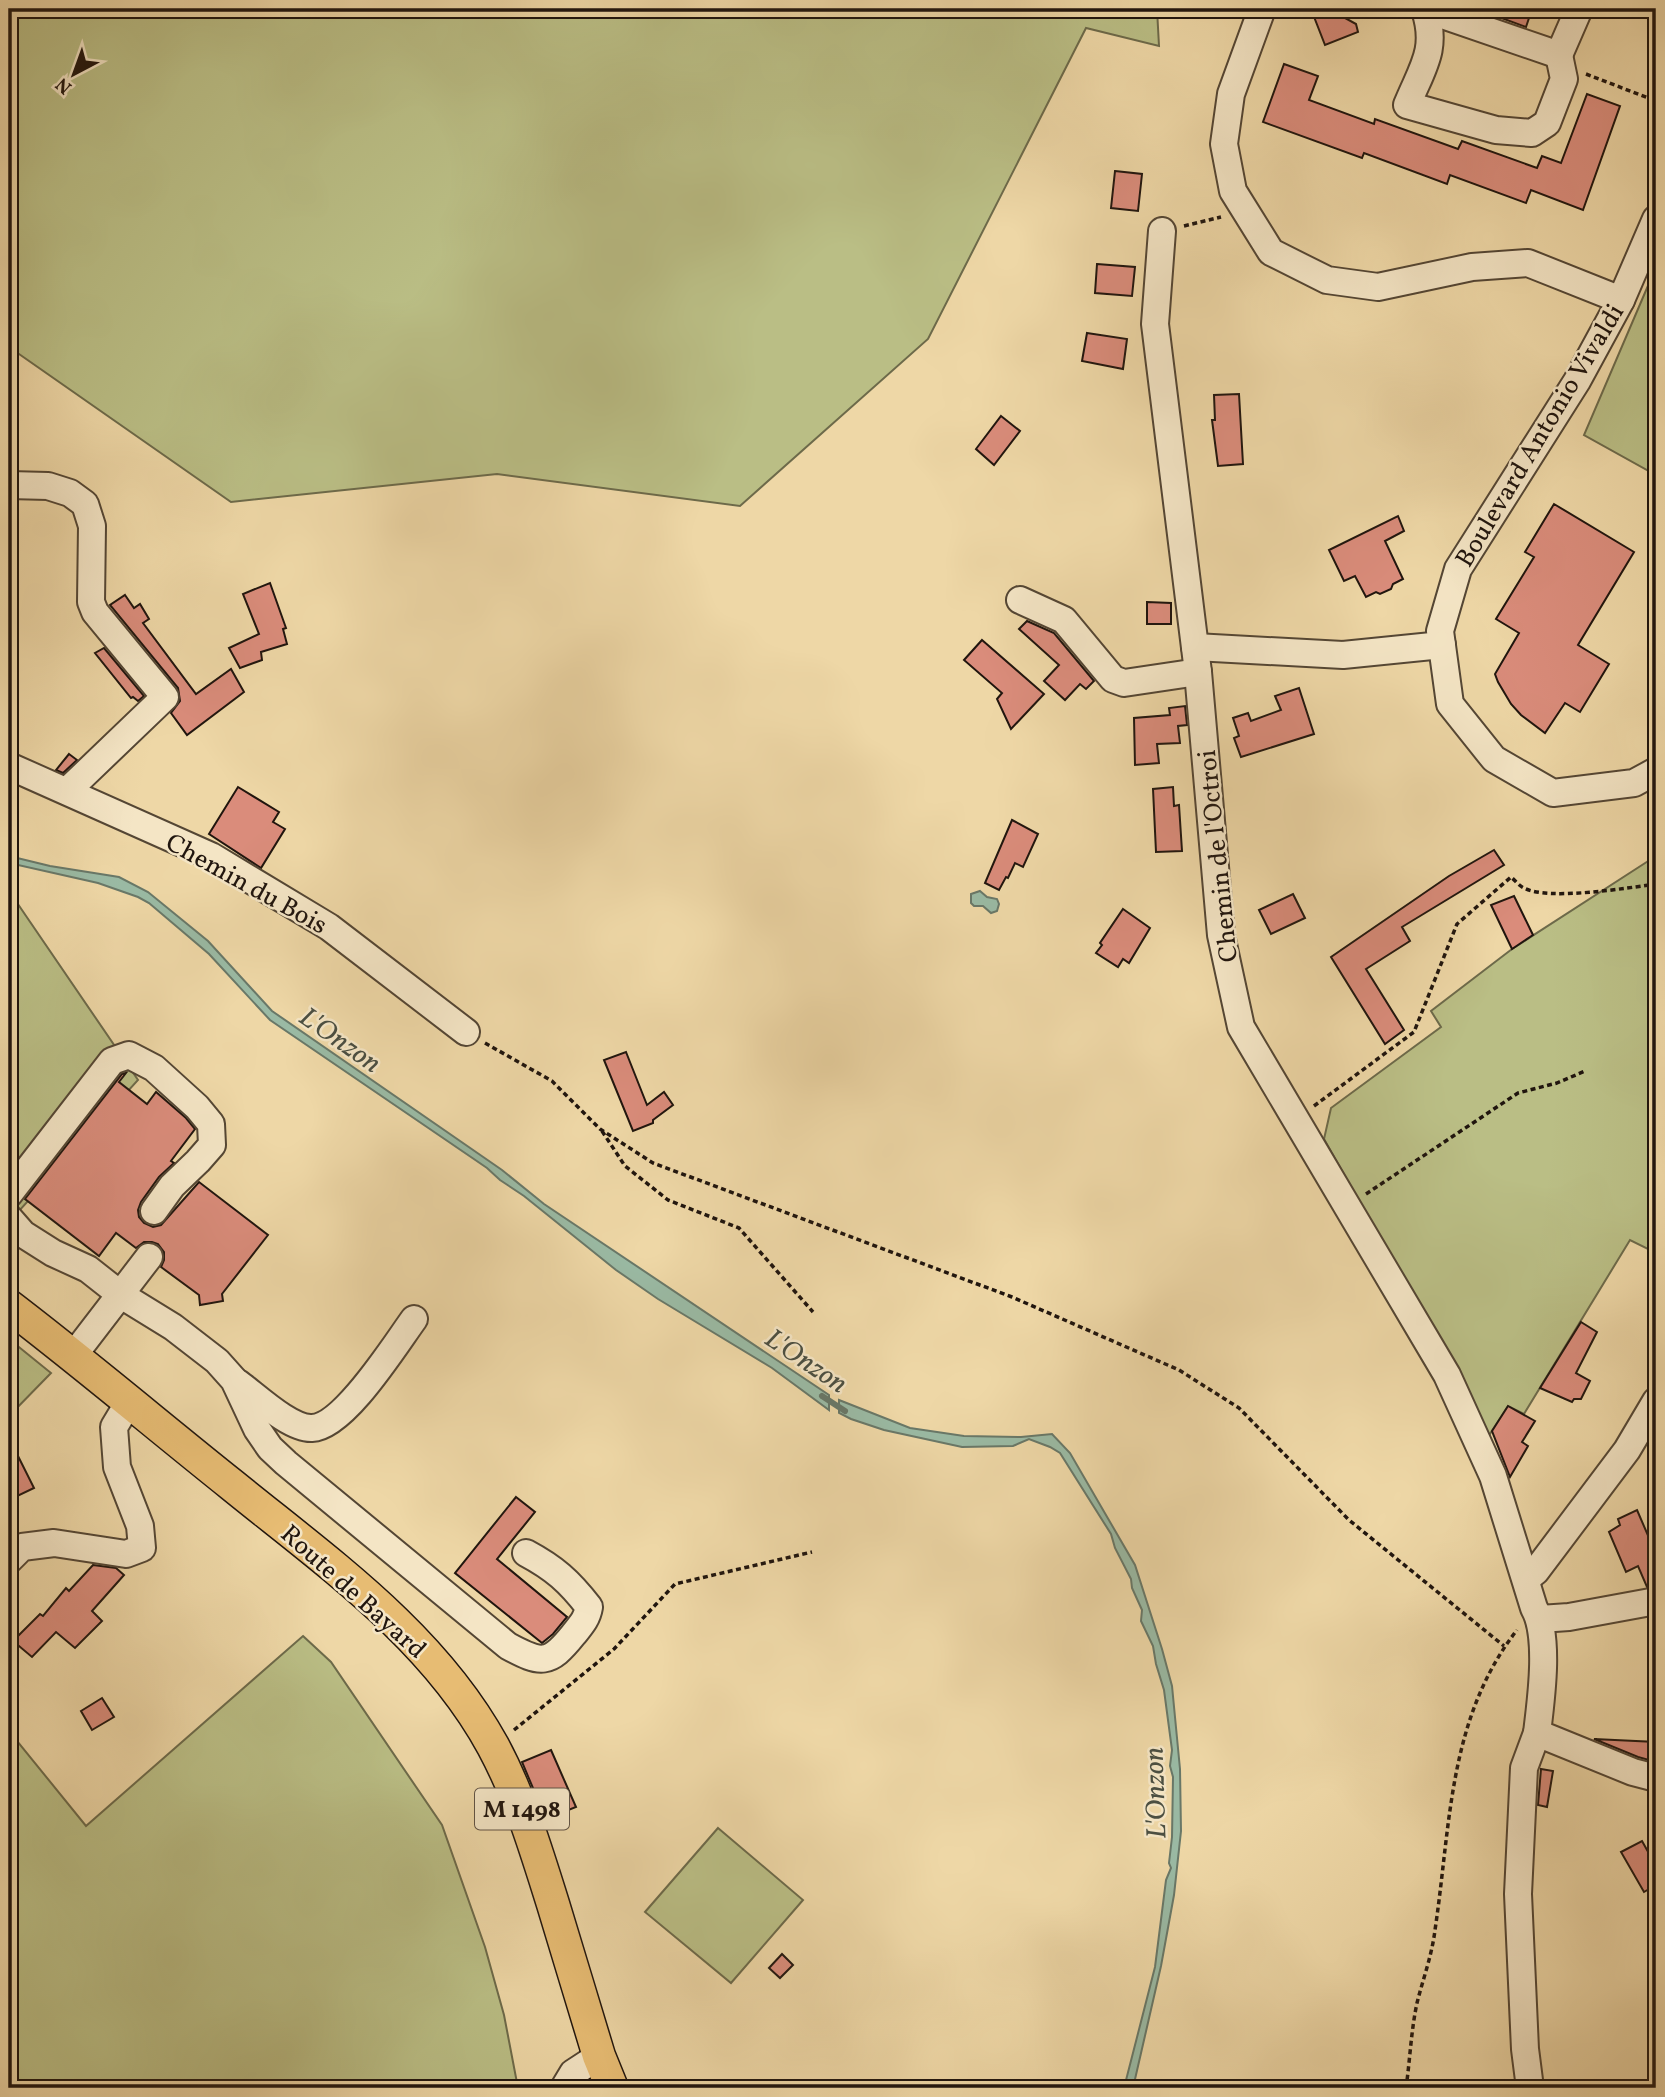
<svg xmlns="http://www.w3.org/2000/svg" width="1665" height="2097" font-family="Vollkorn,serif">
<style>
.green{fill:#babe85;stroke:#6d6a4a;stroke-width:2}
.water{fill:#9abaa4;stroke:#697868;stroke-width:2}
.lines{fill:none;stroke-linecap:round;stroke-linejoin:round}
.stream{stroke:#697868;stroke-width:6}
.building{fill:#da8c7b;stroke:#20150e;stroke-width:2}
.minor-casing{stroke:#544634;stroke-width:30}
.major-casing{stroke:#20150e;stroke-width:35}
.path{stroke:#20150e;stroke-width:3.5;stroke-dasharray:5 3.5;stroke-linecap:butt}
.minor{stroke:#f4e5c5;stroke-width:26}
.major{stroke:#e7bc73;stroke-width:32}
.labels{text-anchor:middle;stroke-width:5;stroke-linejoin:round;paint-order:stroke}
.shield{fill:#f4e5c5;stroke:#605345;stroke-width:2}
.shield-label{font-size:24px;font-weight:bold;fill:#20150e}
.street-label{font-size:26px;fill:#20150e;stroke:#f4e5c5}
.water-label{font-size:28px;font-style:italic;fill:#4b4f42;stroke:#f4e5c5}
</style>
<rect width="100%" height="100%" fill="#eed7a6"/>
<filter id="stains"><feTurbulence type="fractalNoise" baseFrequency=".00286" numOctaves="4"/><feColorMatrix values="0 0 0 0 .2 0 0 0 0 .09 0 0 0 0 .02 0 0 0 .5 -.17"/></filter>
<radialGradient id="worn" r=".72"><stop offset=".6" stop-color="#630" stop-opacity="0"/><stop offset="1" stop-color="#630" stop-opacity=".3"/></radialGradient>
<!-- green -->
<g class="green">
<path d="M9 9H1157L1159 46 1086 28 928 339 740 506 497 474 231 502 9 347Z"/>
<path d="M1656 267V475L1584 435Z"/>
<path d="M1656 856V1253L1630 1240 1524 1414 1508 1406 1486 1440 1468 1395 1324 1139 1331 1108 1441 1027 1431 1011 1512 949Z"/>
<path d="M9 891 138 1080 9 1222Z"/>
<path d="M9 1339 51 1373 9 1416Z"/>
<path d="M303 1636 331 1662 442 1825 485 1947 504 2015 518 2088H9V1731L86 1826Z"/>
<path d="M718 1828 803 1900 731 1983 645 1912Z"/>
</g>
<!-- water -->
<g class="water">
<path d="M9 856 50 866 119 877 148 892 208 941 272 1011 502 1170 544 1204 829 1395V1410L772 1368 658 1299 616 1270 524 1196 500 1180 487 1168 270 1020 209 954 149 903 138 897 98 883 9 863Z"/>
<path d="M980 891 987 897 997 899 999 904 997 911 991 913 983 906H974L971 903V894Z"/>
<path d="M839 1400 910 1428 964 1436 1021 1437 1052 1434 1070 1453 1135 1565 1162 1649 1172 1686 1180 1769 1181 1831 1174 1895 1161 1966 1133 2088H1124L1155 1967 1166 1880 1171 1868 1169 1863 1172 1837 1173 1777 1170 1766 1172 1750 1164 1690 1156 1664 1153 1646 1141 1621 1142 1610 1132 1588 1131 1579 1115 1548 1111 1534 1060 1453 1050 1447 1029 1439 1013 1446 962 1447 884 1430 851 1419 839 1413Z"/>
</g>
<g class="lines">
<!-- stream -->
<path class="stream" d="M822 1396 845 1411"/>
</g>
<!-- building -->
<g class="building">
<path d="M1311 9H1341L1345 18 1356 24 1358 32 1325 45Z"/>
<path d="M1477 9H1532L1526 27Z"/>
<path d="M1284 64 1318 76 1309 100 1374 124 1375 119 1458 149 1462 141 1537 168 1542 156 1561 163 1587 94 1620 106 1583 210 1531 190 1526 203 1450 175 1447 184 1364 153 1362 158 1263 122Z"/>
<path d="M1115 171 1142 174 1138 211 1111 208Z"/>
<path d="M1097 264 1135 267 1132 296 1095 293Z"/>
<path d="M1087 333 1127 339 1123 369 1082 361Z"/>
<path d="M1239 394 1243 464 1218 466 1212 420H1215L1214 395Z"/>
<path d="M1001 416 1020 431 994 465 976 449Z"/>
<path d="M1554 504 1634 552 1578 645 1609 664 1580 712 1565 703 1545 733 1521 715 1511 704 1498 682 1495 674 1519 633 1496 619 1534 557 1525 552Z"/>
<path d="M1398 516 1404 531 1385 541 1403 579 1393 584 1391 589 1380 594 1376 592 1366 597 1355 576 1344 581 1329 550Z"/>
<path d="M270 583 286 628 283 629 287 644 261 652 262 660 240 668 229 648 259 634 243 594Z"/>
<path d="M125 595 134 608 140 604 149 619 143 623 196 694 231 669 244 692 187 735 171 713 180 701 178 688 110 605Z"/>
<path d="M1147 602 1171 603V624H1147Z"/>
<path d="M1027 621 1054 633 1094 681 1086 689 1080 684 1065 700 1044 681 1059 665 1019 629Z"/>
<path d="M982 640 1044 694 1011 729 997 699 1002 693 964 660Z"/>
<path d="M104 648 144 696 138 701 133 697 131 698 95 653Z"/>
<path d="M1299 688 1314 734 1241 757 1234 738 1239 736 1233 718 1248 713 1251 721 1281 710 1275 696Z"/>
<path d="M1185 706 1187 725 1178 726 1180 743 1157 744 1159 763 1135 765 1134 718 1170 715 1169 708Z"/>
<path d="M69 754 77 760 63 773 56 770Z"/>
<path d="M238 787 279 812 273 822 285 829 261 868 209 834Z"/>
<path d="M1173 787 1174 806 1179 805 1182 851 1156 852 1153 789Z"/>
<path d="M1012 820 1038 834 1023 867 1015 863 1008 878 1006 877 999 890 985 883Z"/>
<path d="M1494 850 1504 865 1402 927 1410 941 1366 969 1404 1030 1385 1044 1331 957 1449 876Z"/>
<path d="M1293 894 1305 918 1271 934 1259 910Z"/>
<path d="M1514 896 1533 935 1512 949 1491 905Z"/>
<path d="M1123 909 1150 928 1129 963 1123 959 1118 967 1096 953 1102 945 1100 943Z"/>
<path d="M626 1052 647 1105 664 1092 673 1105 653 1120V1123L633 1131 604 1060Z"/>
<path d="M126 1073 119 1082 147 1104 156 1092 186 1118 195 1129 171 1161 174 1163 159 1177 141 1202 138 1210 139 1217 144 1223 153 1227 161 1225 199 1182 268 1235 222 1294 223 1301 200 1305 199 1295 161 1267 164 1260V1252L158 1244 152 1242H144L136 1248 116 1233 99 1256 25 1199 122 1074Z"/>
<path d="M1581 1322 1597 1332 1576 1373 1590 1381 1581 1399H1574L1572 1402 1540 1388Z"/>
<path d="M1508 1406 1535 1421 1522 1442 1528 1446 1510 1477 1492 1431Z"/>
<path d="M9 1438 34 1488 9 1500Z"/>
<path d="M516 1497 535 1512 497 1559 567 1617 553 1634 542 1643 455 1573Z"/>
<path d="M1637 1510 1656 1554V1586L1647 1587 1638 1566 1626 1572 1609 1532 1620 1525 1618 1519Z"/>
<path d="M93 1565 116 1568 124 1575 92 1611 102 1621 75 1648 56 1632 32 1657 13 1641 40 1614 43 1616 66 1588 69 1591Z"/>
<path d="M102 1698 114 1717 92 1730 81 1711Z"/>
<path d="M1594 1739 1656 1742V1762L1638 1757Z"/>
<path d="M551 1750 576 1807 546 1819 522 1762Z"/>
<path d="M1541 1769 1553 1771 1547 1807 1538 1805Z"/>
<path d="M1642 1841 1656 1866V1885L1644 1892 1621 1852Z"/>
<path d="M782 1954 793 1965 780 1978 769 1968Z"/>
</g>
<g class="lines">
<!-- minor casing -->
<g class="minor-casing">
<g id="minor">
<path d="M1262 9 1231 94 1224 144 1233 191 1271 252 1327 280 1378 287 1472 267 1528 263 1621 300"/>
<path d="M1425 9 1559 55"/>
<path d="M1425 10C1438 50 1422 68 1407 105L1496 130 1532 133 1547 123 1564 79 1559 55"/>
<path d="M1559 55 1579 9"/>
<path d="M1656 219 1621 300 1577 381 1458 569 1440 631 1450 704 1494 759 1553 793 1634 783 1656 771"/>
<path d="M1162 231 1155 324 1198 672 1221 935 1241 1027 1447 1375 1493 1476 1534 1608C1550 1636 1541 1700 1537 1733L1633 1772 1656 1778"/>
<path d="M9 485 48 486 70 493 85 504 92 526 91 602 95 612 165 697 67 791"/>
<path d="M1020 600 1064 620 1113 679 1124 683 1198 672"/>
<path d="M1195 647 1343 655 1442 645"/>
<path d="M9 766 211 856 329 927 466 1032"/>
<path d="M9 1194 112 1061 129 1055 154 1068 197 1107 211 1124 212 1145 198 1161 172 1186 154 1211"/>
<path d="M9 1218 23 1234 53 1253 88 1269 121 1295 173 1327 217 1361 234 1380 257 1429 270 1448 286 1463 508 1646C541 1664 549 1665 573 1635 581 1625 587 1619 589 1607 569 1581 554 1568 526 1553"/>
<path d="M73 1356 149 1257"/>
<path d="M238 1383C256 1396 290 1429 312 1428 344 1427 395 1345 414 1319"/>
<path d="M9 1560 22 1547 54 1543 126 1554 142 1548 140 1526 117 1467 114 1427 129 1402"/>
<path d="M1526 1579 1536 1571 1627 1450 1656 1401"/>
<path d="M1540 1619 1569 1617 1656 1601"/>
<path d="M564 2088 573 2073 599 2056"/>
<path d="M1530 2088 1525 2049 1518 1894 1524 1768 1537 1733"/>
</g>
</g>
<!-- major casing -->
<g class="major-casing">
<path id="major" d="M9 1306C85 1364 158 1426 232 1485 328 1563 433 1636 493 1746 520 1796 536 1850 553 1904 568 1955 584 2005 599 2056L612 2088"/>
</g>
<!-- path -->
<g class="path">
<path d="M1586 74 1656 101"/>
<path d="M1184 226 1221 217"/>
<path d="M485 1043 552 1081 600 1129 653 1163 1012 1297 1179 1370 1239 1408 1349 1520 1504 1646"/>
<path d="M1314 1106 1414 1032 1457 924 1511 877C1515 880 1519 886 1524 888 1548 901 1627 888 1656 884"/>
<path d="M602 1131 625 1166 668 1200 739 1228 813 1312"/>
<path d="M1366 1194 1518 1093 1557 1083 1585 1071"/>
<path d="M514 1730 614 1649 675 1584 812 1552"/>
<path d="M1406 2088C1410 2060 1411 2031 1417 2003 1423 1979 1432 1955 1435 1930 1451 1823 1448 1719 1517 1630"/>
</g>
<!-- minor -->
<use href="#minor" class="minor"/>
<!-- major -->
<use href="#major" class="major"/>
</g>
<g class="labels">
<!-- shield labels -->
<rect class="shield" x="475" y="1788.5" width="94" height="41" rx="5"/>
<g class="shield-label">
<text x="522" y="1817">M 1498</text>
</g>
<!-- street labels -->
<g class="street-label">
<text transform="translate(1539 435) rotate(-59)" y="9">Boulevard Antonio Vivaldi</text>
<text transform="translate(1217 856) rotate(-96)" y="9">Chemin de l'Octroi</text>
<text transform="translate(247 883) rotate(29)" y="9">Chemin du Bois</text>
<text transform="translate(354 1591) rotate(42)" y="9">Route de Bayard</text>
</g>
<!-- water labels -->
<g class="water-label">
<text transform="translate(341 1039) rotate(35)" y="10">L'Onzon</text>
<text transform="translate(807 1360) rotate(34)" y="10">L'Onzon</text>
<text transform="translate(1154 1793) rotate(-92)" y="10">L'Onzon</text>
</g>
</g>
<!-- margin -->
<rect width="1665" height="2097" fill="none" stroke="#eed7a6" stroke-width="35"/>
<rect x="10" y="10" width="1644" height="2076" fill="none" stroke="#20150e" stroke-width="3.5"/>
<rect x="18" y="18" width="1630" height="2062" fill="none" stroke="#20150e" stroke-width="2"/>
<!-- north arrow -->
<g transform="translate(74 74) rotate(221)" stroke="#f4e5c5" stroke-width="5" paint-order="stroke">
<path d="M0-5L12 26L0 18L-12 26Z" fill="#20150e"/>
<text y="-10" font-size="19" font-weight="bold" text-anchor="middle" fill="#20150e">N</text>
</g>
<rect width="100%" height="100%" filter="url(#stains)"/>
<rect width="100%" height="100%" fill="url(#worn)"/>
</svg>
